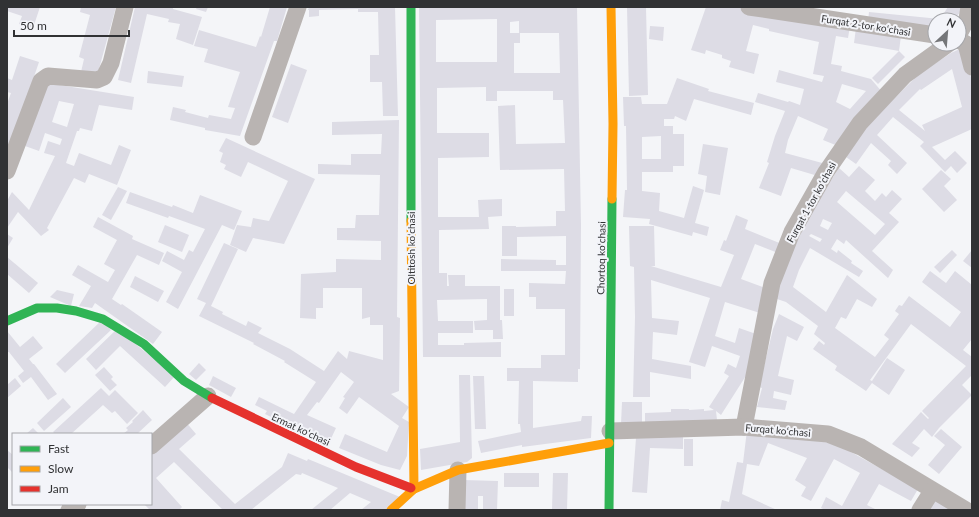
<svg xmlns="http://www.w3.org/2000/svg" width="979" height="517" font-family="Lato,sans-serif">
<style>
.building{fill:#dddce5;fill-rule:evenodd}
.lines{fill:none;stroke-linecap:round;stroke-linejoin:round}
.street{stroke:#b9b4b2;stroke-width:17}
.fast{stroke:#30b455;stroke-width:9}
.slow{stroke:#ff9f0a;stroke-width:9}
.jam{stroke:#e5322d;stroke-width:9}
.labels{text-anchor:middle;stroke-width:4;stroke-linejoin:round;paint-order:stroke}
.street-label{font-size:10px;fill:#313234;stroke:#f3f4f9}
</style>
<rect width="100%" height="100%" fill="#f4f5f8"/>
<!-- building -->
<g class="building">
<path d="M7 7H40L33 28 19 24 22 16 7 11Z"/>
<path d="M81 7H116L97 76 81 72 84 59 79 57 90 15 80 12Z"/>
<path d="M135 7H173V9L202 17 193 45 176 39 180 24 168 22 169 19 147 14 131 83 118 80Z"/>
<path d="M197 7H208L206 12 196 9Z"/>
<path d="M270 7H287L277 41H274L240 136 205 130V128L170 120 173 107 186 110 185 112 208 118 209 115 231 119 235 108 228 107 240 72 204 62 208 49 194 46 199 30 256 47 260 36 261 37Z"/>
<path d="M309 7H395L398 116H383L382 82H370V55H379L378 12H358V9L319 10V16L309 17V10H308Z"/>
<path d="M419 7H577L581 225 580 369H578V382L533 381V428L581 421 582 416H592L591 438 522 447V445L481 453 478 441 521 432 520 424H518L519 381H507V368H541V355H565V309H536V297H529V283L565 284 566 271H501V259L556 260V265H566V236L517 237V256H502V226H516V227L556 226V211H565L564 169 500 170 498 106 515 105 516 144 565 143 563 100H553V91H497V101H486V87L437 88V133H489V157L438 158V217H479L478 200 502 199V216L488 217 489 229 439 230V273H447V286H449L448 275H465V286H500V320H502L503 339H493V330H475L474 321 487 320V299L437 300 438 321H473V333H438V345H464V343L501 342V357H423ZM497 19V62H436V20ZM519 21V33H559L560 73H514V43H520V33H510V22Z"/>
<path d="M627 7H646L648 95 629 96Z"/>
<path d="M706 7H734L850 26 848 38 836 36 831 64 842 66 841 71 871 79 883 93 838 146 823 140 828 129 798 116 788 140 785 153 826 164 818 176 791 168 781 196 759 188 769 163 767 162 775 136 785 111 755 102 758 93 788 102 789 101 800 105 804 89 776 82 779 70 822 82 824 76 813 74 819 42 769 31V29L753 25 746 51 759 54 754 74 729 67 731 61 722 58V55L706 50 705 54 691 50ZM842 84 866 91 850 109 836 102Z"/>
<path d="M948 7H964L954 20H935V28L868 21 869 12 940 19Z"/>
<path d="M650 26 664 27 663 41 649 39Z"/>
<path d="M856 28 901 36 899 51 854 43Z"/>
<path d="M964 47 972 82V129L932 147 945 160 955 151 967 163 957 173 951 166 945 172 920 146 924 142 893 117 877 135 907 163 897 174 888 165 891 161 871 143 856 164 846 157 866 126 914 79 913 78 951 53ZM952 69 962 107 922 125 925 131 899 110 920 89 921 90Z"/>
<path d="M899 51 905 57 878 84 872 78Z"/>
<path d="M20 56 39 62 7 156V104L11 93 7 92V78L12 80Z"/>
<path d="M291 64 307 70 288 123 272 117Z"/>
<path d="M148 71 184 76 182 87 147 83Z"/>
<path d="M677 78 709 89 708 91 754 103 751 115 694 99 686 121 675 116 674 119H664V126H673V134H684V166H673V172H642V191L660 193 659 211 684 218 693 186 704 190 695 223 709 227 707 236 693 232 692 236 649 224 650 219 623 217 625 190H627L626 126H624L623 97H641L642 104H667ZM661 136V159H642V137Z"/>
<path d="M47 83 134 97 132 110 99 105 92 131 80 128 79 131H77L67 160 66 163 74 166 79 153 111 165 119 145 131 150 117 185 89 174 85 183 74 178 47 228 49 230 41 236 18 212 7 228V201L12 192 29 210 55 156 44 153 48 141 60 145 62 139 45 133 39 151 25 146ZM59 101 74 104 67 127 52 122Z"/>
<path d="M399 120 397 317 400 318 399 391 391 394 409 407 402 418 409 422 407 456 400 470 381 465 339 448 345 434 387 452 399 426 359 397 347 414 339 408 345 398 343 397 354 382 341 372 319 403 317 402 307 415 336 428 328 445 265 414 267 411 255 405 259 397 294 414 316 382 284 362 285 361 253 344 254 343 199 316 206 303 197 299 224 243 238 249 211 306 223 312 222 314 246 326 248 321 262 328 258 333 290 349 324 371 338 351 347 359 349 351 383 360V325H370V317L362 319V288H323V308H316V319L300 318 301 274 336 272V259L381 260V241L337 240V228H355L356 215H379L380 175 318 174V164L351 165V154H381L382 134 332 135V122Z"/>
<path d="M226 138 315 179 284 244 253 238 246 252 230 245 237 225 251 227 253 218 269 221 288 181 248 162 241 177 224 169 226 165 220 162 223 153 219 151Z"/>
<path d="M703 144 728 148 720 195 705 192 707 176 698 174Z"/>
<path d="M859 166 875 180 865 191 875 201 882 193 886 197 892 190 902 199 889 213 899 222 872 251 893 270 888 278 846 240 844 244 837 239 831 249 837 253 838 250 852 261 851 263 863 271 859 277 810 248 799 270 793 287 826 312 847 275 877 299 872 307 857 299 846 319 841 317 835 328 875 357 889 339 884 335 899 314 895 311 899 305 902 306 909 296 950 327 961 312 922 282 930 271 946 283 955 271 972 285V339L963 350 972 357V375L962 385 972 395 939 428 932 437 924 429 912 443 920 448 912 457 892 444 921 412 928 419 929 418 922 411 966 366 911 324 870 380 872 381 887 358 905 370 889 395 872 383 866 391 835 370 837 366 813 349 819 341 824 345 825 343 814 334 818 326 786 302 774 298 786 263 817 201 839 168 849 177ZM846 191 885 224 875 235 837 202ZM823 219 832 223 828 230 820 226ZM811 234 822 239 820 242 809 236Z"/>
<path d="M941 170 951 179 944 186 957 200 944 212 922 189Z"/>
<path d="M118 187 127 191 111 220 102 215Z"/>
<path d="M130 192 172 207 173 205 193 213 200 195 242 211 234 230 222 225 178 309 166 302 182 272 162 261 167 251 184 260 189 250 193 252 205 229 169 216 168 218 126 203Z"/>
<path d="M736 215 748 220 745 229 782 244 778 253 755 244 741 279 768 289 760 313 725 302 715 336 735 343 739 328 759 335 747 374 742 382 721 415 716 411 717 420 645 423V413L671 412V409H689V410L704 409V411L714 410 709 407 729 376 724 373 728 364 736 368 740 356 712 346 705 367 689 362 710 298 651 280 652 318 679 321 677 335 653 332 652 359 691 366V379L650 372V397H633L635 317 634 267 630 266 629 226H654L655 266H651L721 287 734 255 720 250 724 240 726 241Z"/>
<path d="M98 217 133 236 132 239 164 253 159 265 137 255 112 299 121 305 122 304 162 332 153 344 95 303 92 308 79 306 91 286 72 275 78 265 108 282 115 270 104 264 117 240 93 227Z"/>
<path d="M165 225 189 235 182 252 158 242Z"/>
<path d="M7 234 13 238 7 248Z"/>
<path d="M952 250 957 255 940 273 934 267Z"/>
<path d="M972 250V268L963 261Z"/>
<path d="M7 257 38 283 29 293 7 274Z"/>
<path d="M135 276 164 291 158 302 130 287Z"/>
<rect x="504" y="289" width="10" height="27"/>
<path d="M57 290 74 294 71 306 50 297Z"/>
<path d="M779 314 804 327 797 341 787 336 778 376 794 380 791 395 774 391 773 398 787 401 785 410 757 407 762 388 759 387 773 329Z"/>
<path d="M102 320 111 330 65 373 56 364Z"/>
<path d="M117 329 175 376 165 387 120 346 96 370 86 359Z"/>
<path d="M7 331 20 347 33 336 43 348 29 359 33 364H34L57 394 48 400 31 377 23 383 18 376 24 371 9 352H7Z"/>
<path d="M199 363 206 370 196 380 189 374Z"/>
<path d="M104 367 113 377 111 379 117 385 110 391 95 375Z"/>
<path d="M459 375H470L472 458 467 462 421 470 420 449 460 442Z"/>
<path d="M213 376 236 388 231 397 209 385Z"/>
<path d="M473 376H484L486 429H475Z"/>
<path d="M15 378 21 386 7 398V385Z"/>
<path d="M101 388 109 396 115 390 138 413 127 424 115 411 112 413 103 405 71 434H55L53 432Z"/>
<path d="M63 398 71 407 44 431 37 423Z"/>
<path d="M622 402H642V424H621Z"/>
<path d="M143 410 152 420 137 434H123L128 430 126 428 133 422 132 421Z"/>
<path d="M185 421 196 434 179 449 235 504 282 467 288 453 307 461 308 459 400 497 386 510H361L371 502 350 493 330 510H311L338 488 302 473 301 475 296 474 251 510H223L174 462 156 478 182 507 179 510H150L144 504H151V452Z"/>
<path d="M33 428 39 434H26Z"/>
<path d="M941 429 962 447 939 474 928 465 945 445 934 436Z"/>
<path d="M747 430 831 441 918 489 911 501 879 484 867 505 877 510H825L821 508 826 497 842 506 860 473 834 459 811 501 801 496 806 487 795 480 807 458 768 443 759 466 747 464 742 494 777 510H720L722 500 729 502 737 462 743 463Z"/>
<path d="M683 434V449L650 448 647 493 632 492 636 438Z"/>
<rect x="684" y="439" width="9" height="27"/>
<path d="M7 450 13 455V473L7 467Z"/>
<rect x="504" y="473" width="35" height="14"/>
<path d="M553 473H568L567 510H552Z"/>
<path d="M463 480 498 481 497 510H483V496H478V510H463Z"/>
<path d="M936 499 957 510H929Z"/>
</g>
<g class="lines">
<!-- street -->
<g class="street">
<path d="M749 7 935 35"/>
<path d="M959 34 967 19 969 7"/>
<path d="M959 40 966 44 972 67"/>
<path d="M253 137 298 7"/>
<path d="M7 171 41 81 48 76 97 80 104 77 111 63 125 7"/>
<path d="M744 427 772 283 792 232 826 172 860 123 905 75 948 44"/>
<path d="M610 431 744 427 828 434 861 447 966 510"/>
<path d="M151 446 208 396"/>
<path d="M69 510 78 504"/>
<path d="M457 510 458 470"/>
<path d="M920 510 932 491"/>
</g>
<!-- fast -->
<g class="fast">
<path d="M411 7V221"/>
<path d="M7 321 37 308H57L76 311 103 319 144 344 184 381 212 398"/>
<path d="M609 510 612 199"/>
</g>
<!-- slow -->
<g class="slow">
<path d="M611 7 613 124 612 199"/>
<path d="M411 488 414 489 458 470 609 443"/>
<path d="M391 510 414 489 411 221"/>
</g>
<!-- jam -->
<path class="jam" d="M212 398 356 467 411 488"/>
</g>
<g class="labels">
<!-- street labels -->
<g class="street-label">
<text transform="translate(866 25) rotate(9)" y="4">Furqat 2-tor koʻchasi</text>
<text transform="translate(811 202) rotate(-61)" y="4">Furqat 1-tor koʻchasi</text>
<text transform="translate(411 248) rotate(-90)" y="4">Oltitosh koʻchasi</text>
<text transform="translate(601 258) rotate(-89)" y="4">Chortoq koʻchasi</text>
<text transform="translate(301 429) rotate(25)" y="4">Ermat koʻchasi</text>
<text transform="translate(778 430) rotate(5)" y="4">Furqat koʻchasi</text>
</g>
</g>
<!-- border -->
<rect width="979" height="517" fill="none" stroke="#313234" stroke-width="16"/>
<!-- legend -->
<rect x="12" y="433" width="140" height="72" fill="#f3f4f9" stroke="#a5a6aa"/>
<rect x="20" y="446" width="20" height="6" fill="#30b455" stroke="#a5a6aa"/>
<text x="48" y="453" font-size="12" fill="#313234">Fast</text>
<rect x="20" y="466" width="20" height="6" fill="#ff9f0a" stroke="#a5a6aa"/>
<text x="48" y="473" font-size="12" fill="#313234">Slow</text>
<rect x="20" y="486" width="20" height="6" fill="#e5322d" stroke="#a5a6aa"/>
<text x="48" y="493" font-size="12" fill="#313234">Jam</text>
<!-- north arrow -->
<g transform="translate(947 32) rotate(26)"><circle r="19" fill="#f3f4f9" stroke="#a5a6aa"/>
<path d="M0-3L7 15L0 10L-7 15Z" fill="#757679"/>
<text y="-6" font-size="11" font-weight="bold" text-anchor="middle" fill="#313234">N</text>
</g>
<!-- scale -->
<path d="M14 30v6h115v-6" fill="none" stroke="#313234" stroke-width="2"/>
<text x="20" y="30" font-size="12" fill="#313234" stroke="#f3f4f9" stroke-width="3" paint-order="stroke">50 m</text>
</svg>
